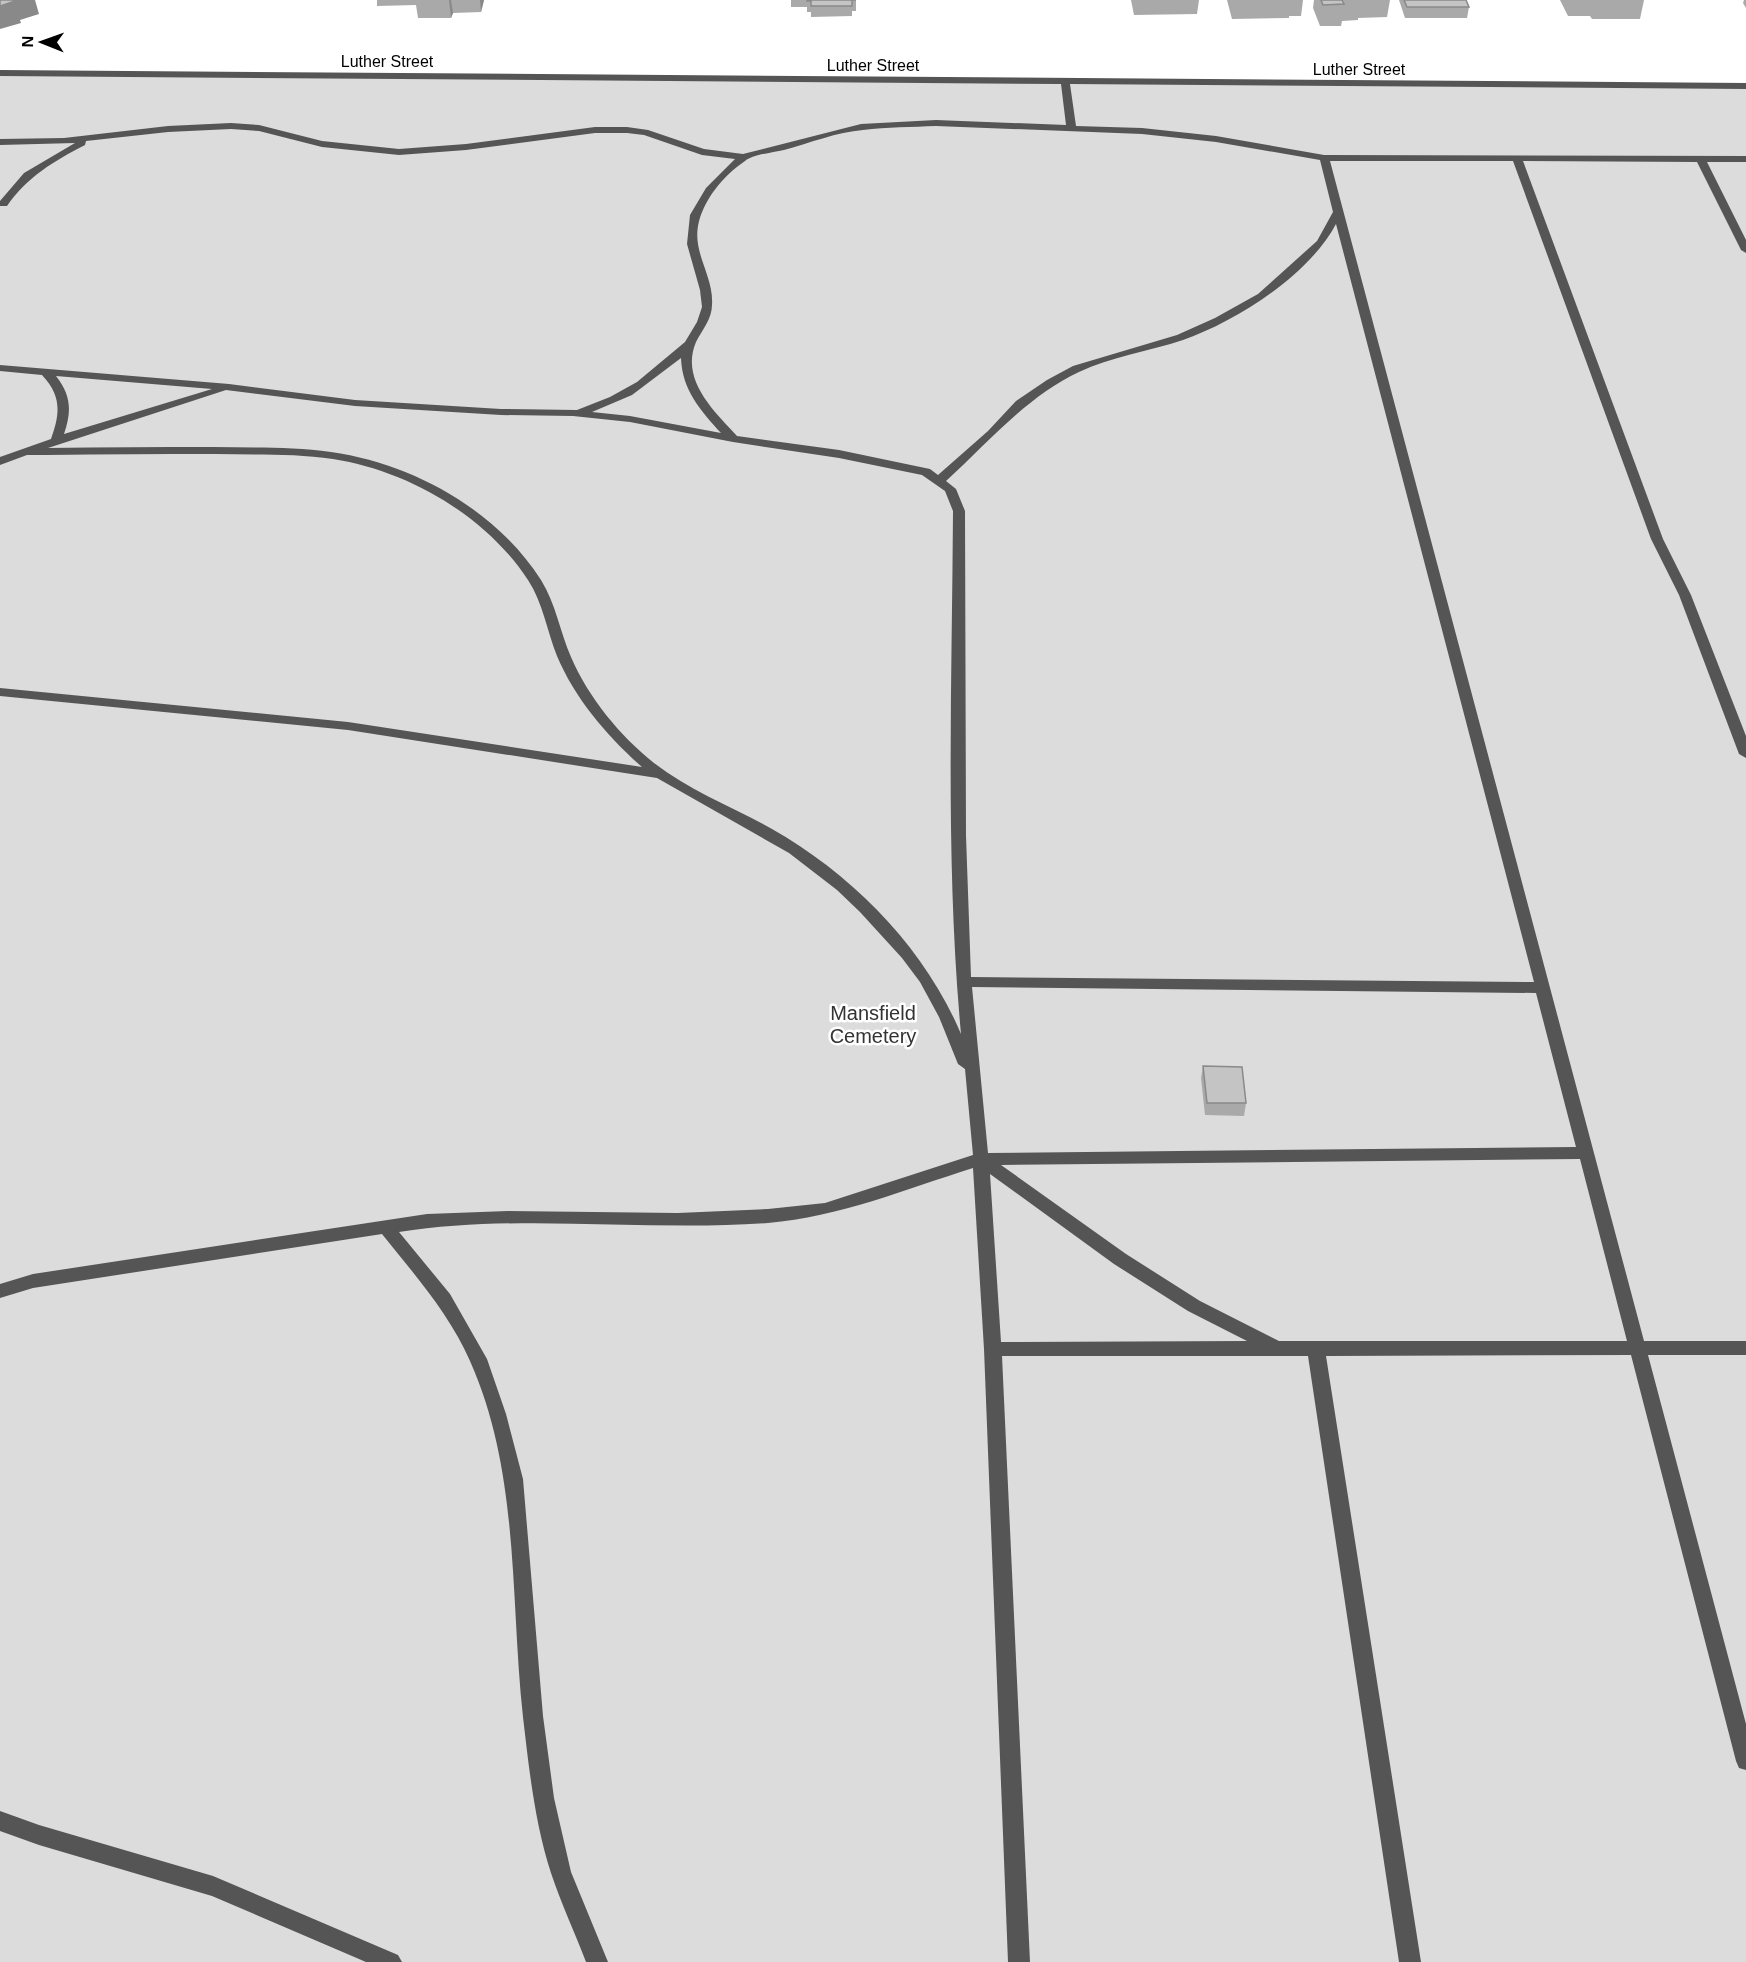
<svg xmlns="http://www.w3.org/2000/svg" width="1746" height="1962" font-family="Arial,sans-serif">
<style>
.green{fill:#dcdcdc}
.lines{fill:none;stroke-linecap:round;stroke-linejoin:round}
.minor{fill:#555;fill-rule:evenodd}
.wall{fill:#a9a9a9}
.shaded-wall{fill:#898989}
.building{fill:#c4c4c4;stroke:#898989;stroke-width:1.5}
.labels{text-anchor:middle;stroke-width:5;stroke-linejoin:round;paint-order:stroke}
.far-street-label{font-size:16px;fill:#000;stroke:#fff}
.park-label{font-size:20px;fill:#333;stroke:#fff}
</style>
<rect width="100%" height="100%" fill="#fff"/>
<!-- green -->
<path class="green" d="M0 72 1746 88V1962H0Z"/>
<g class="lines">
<!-- minor -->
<g class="minor">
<path d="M0 70 1746 83V89L1070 84 1076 126 1142 128 1216 136 1324 155 1746 156V162H1707L1746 240V253L1741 250 1697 162 1523 161 1663 539 1691 595 1746 736V758L1739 754 1679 595 1651 539 1513 161H1330L1644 1341H1746V1355H1648L1746 1724V1770L1739 1768 1736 1761 1631 1355 1326 1356 1421 1962H1399L1308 1356H1002L1030 1962H1008L984 1349 973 1168C906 1189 839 1217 768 1223 645 1232 521 1213 399 1232L450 1294 487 1359 506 1414 523 1479 543 1716 554 1798 571 1872 608 1962H586C575 1933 561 1903 551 1873 535 1824 529 1769 523 1717 510 1598 520 1473 470 1361 449 1313 414 1274 382 1234L33 1288 0 1298V1284L33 1274 427 1214 508 1211 678 1213 768 1209 825 1203 973 1155 965 1069 958 1064 939 1017 920 982 902 958 860 912 837 890 789 853 657 778 348 730 0 696V688L348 722 642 767C608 737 575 699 557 656 547 631 543 603 528 580 486 516 409 471 333 459 294 453 255 455 215 454 159 454 103 454 47 455H27L0 465V457L51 439C60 414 62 396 42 375L0 371V365L229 384 355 400 501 409 577 410 610 397 637 382 685 342 697 322 702 307 700 290 687 244 690 215 706 188 735 159 702 155 644 135 627 133H595L466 150 399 155 322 147 259 131 231 129 168 132 86 141 85 145C54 161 27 177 7 206H0V201L24 173 75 143 0 145V139L64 138 168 126 231 123 259 125 322 141 399 149 466 144 595 127H627L648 130 704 149 743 154 861 124 936 120 1066 125 1061 84 0 76ZM936 126 1142 134 1216 142 1320 160 1333 212 1317 241 1258 294 1215 318 1177 335 1073 366 1047 380 1016 401 988 431 938 475 930 469 839 450 737 436C714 411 680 380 696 342 702 330 712 319 712 305 714 277 693 254 698 226 703 200 723 176 745 161 754 154 772 153 784 150 810 143 837 132 863 130 887 127 912 127 936 126ZM1336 224 1534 982 971 977 966 836 965 511 956 489 946 481C989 442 1026 397 1079 372 1110 357 1150 351 1183 340 1237 321 1309 275 1336 224ZM681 358C682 390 701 411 721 433L630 416 592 412 632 395ZM56 376 212 389 64 434C72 411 71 395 56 376ZM226 390 355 406 501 415 573 416 630 422 733 442 839 458 922 475 945 491 953 511C952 685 945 860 961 1034 925 948 853 875 772 829 733 807 690 791 654 763 620 736 588 697 571 657 560 632 556 604 541 580 496 510 414 464 331 452 292 446 253 448 213 447 158 447 103 447 48 448ZM972 987 1536 993 1576 1147 988 1153ZM1580 1159 1627 1341H1279L1200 1301 1126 1254 1001 1165ZM990 1174 1114 1264 1188 1311 1247 1341 1001 1342Z"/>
<path d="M0 1811 39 1825 213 1876 398 1955 402 1962H366L212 1896 39 1845 0 1831Z"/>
</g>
</g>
<!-- wall -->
<g class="wall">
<path d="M377 0H484L481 12 453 13 451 18H418L416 5 377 6Z"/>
<path d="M791 0H856V11H852V16L811 17V12H807V7H791Z"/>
<path d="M1131 0H1199L1197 14 1134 15Z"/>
<path d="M1227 0H1303L1301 16H1289V18L1232 19Z"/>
<path d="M1314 0H1390L1387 17 1358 18V20L1342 21 1341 26H1320L1313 8Z"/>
<path d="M1399 0H1466L1469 7 1467 18H1405Z"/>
<path d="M1560 0H1644L1640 19H1592L1590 16H1568Z"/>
<path d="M1744 0H1746V8L1743 3Z"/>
<path d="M1203 1066 1246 1103 1244 1116 1205 1115 1201 1078Z"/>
</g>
<!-- shaded-wall -->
<g class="shaded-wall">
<path d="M12 0H35L39 14 20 20 21 23 0 29V6Z"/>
<path d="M449 0H451L453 13 451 18Z"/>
<path d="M480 0H484L481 12Z"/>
</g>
<!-- building -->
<g class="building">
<path d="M0 0H13L15 1 0 6Z"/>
<path d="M807 0H856H852V6H811V1H807Z"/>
<path d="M1321 0H1342L1344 4 1323 5Z"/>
<path d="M1404 0H1466L1469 7H1407Z"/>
<path d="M1203 1066 1242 1067 1246 1103H1207Z"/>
</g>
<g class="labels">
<!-- far-street labels -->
<g class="far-street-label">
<text x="387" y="67">Luther Street</text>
<text x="873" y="71">Luther Street</text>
<text x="1359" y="75">Luther Street</text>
</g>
<!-- park labels -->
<g class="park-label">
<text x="873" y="1020">Mansfield<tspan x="873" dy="23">Cemetery</tspan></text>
</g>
</g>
<!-- north arrow -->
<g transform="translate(42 42) rotate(271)" stroke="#ffffff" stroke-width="4.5" paint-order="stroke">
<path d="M0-4.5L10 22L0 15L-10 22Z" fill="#000000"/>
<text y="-9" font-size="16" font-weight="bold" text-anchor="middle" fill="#000000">N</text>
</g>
</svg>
